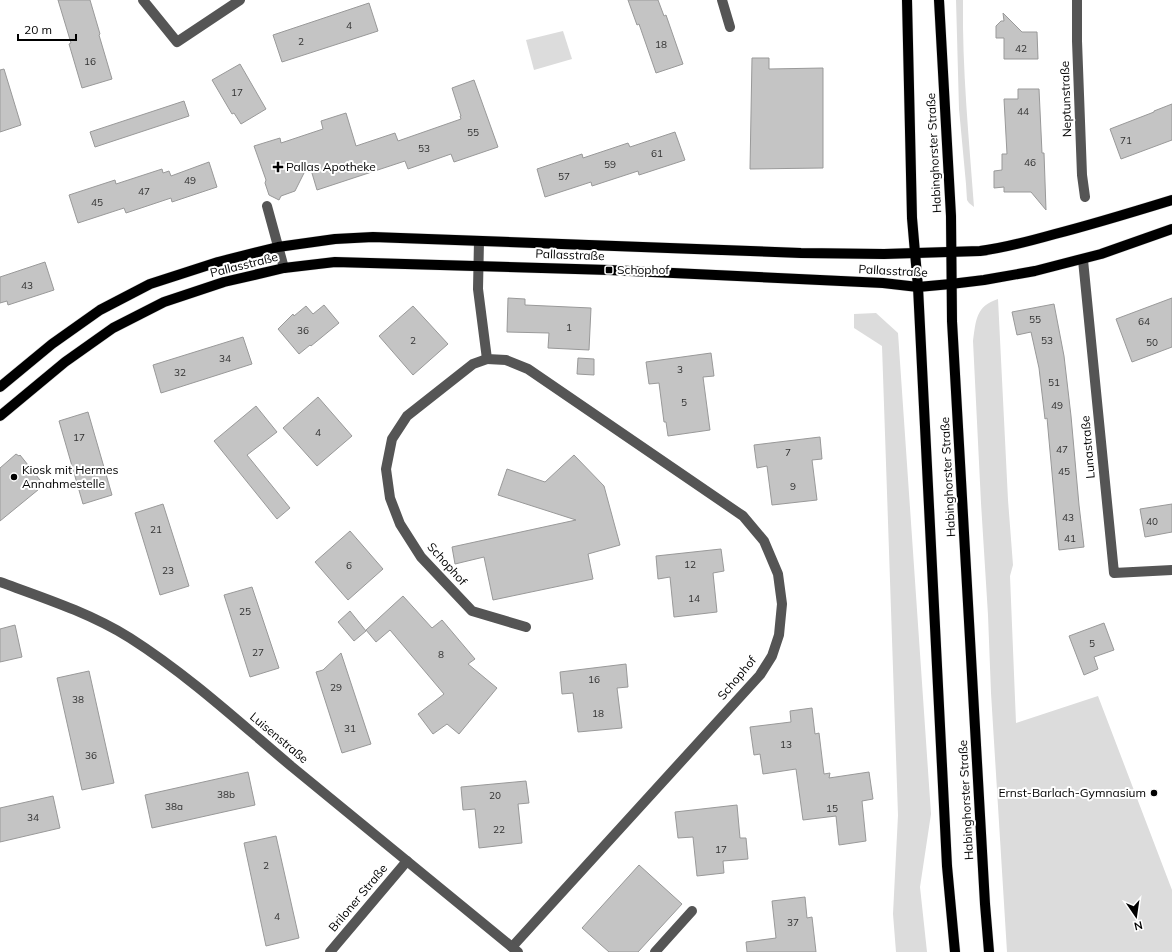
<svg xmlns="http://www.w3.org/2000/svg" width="1172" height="952" font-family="Mulish,sans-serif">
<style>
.green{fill:#dcdcdc}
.building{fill:#c4c4c4;stroke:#999}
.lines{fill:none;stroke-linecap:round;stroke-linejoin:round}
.major-casing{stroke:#dbdbdb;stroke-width:11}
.minor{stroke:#555;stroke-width:10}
.major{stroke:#000;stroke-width:10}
.poi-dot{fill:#000;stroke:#fff;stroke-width:1.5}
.labels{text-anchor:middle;stroke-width:4;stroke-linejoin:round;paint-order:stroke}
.number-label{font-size:10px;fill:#313131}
.street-label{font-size:12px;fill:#000;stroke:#fff}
.poi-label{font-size:12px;fill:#000;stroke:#fff;text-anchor:start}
</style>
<rect width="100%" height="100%" fill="#fff"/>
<!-- green -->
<g class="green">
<path d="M956 0H963C962 69 969 138 974 207L969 203 967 200 966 184 959 109Z"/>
<path d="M563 31 572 59 534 70 526 40Z"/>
<path d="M998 299 1008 500 1013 565 1010 576 1016 723 1098 696 1172 890V952H1007L991 693 988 615 981 503 973 341C976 320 976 306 998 299Z"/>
<path d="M876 313 898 333 931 814 920 887 927 952H896L893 914 898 815 882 346 854 328V314Z"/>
</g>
<!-- building -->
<g class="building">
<path d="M58 0H90L100 34 99 35 112 79 82 88 69 44 71 43Z"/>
<path d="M628 0H658L664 16 666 15 683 64 656 73 639 24 637 25Z"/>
<path d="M369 3 378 31 282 62 273 35Z"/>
<path d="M1003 13 1022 32H1037L1038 59H1004V38H996V26L1001 21H1004Z"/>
<path d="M752 58H769V69L823 68V168L750 169Z"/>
<path d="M240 64 266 109 241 124 234 113 232 114 212 80Z"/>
<path d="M4 69 21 125 0 132V70Z"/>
<path d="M474 80 498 147 454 162 451 154 408 169 405 161 317 190 309 163 295 191 281 196 279 200 269 195 265 183 266 180 254 146 280 138 281 143 323 129 321 121 346 113 356 146 395 133 398 141 461 119 460 116H461L452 88Z"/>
<path d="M1018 89H1039L1042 153H1044L1046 210 1031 192H1004V187L994 188V171L1002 170V154H1007L1004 99H1018Z"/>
<path d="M184 101 189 116 95 147 90 132Z"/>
<path d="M1172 104V140L1121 159 1110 129 1154 112V111Z"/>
<path d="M675 132 685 160 639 175 638 171 592 186 591 182 545 197 537 169 582 154 583 158 628 143 630 147Z"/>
<path d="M209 162 217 187 172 202 171 198 126 213 124 208 78 223 69 195 115 180 116 184 162 169 163 173 169 171 171 176Z"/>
<path d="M45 262 54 290 8 305 7 301 0 303V277Z"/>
<path d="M508 298 525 299V305L591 308 589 350 548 348 549 333 507 332Z"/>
<path d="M1172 298V347L1132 362 1116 319Z"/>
<path d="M1054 304 1064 356 1071 416 1079 505 1084 547 1059 550 1047 418 1045 419 1039 368 1031 332 1017 335 1012 312Z"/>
<path d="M324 305 339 323 311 346 310 345 299 354 278 329 293 314 294 316 306 306 313 314Z"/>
<path d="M413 306 448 344 413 375 379 336Z"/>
<path d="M243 337 252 364 161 393 153 365Z"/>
<path d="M711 353 714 376 703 377 710 430 668 436 666 422H664L659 383 649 384 646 362Z"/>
<path d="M578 358 594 359V375L577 374Z"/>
<path d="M318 397 352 436 317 466 283 428Z"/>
<path d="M256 406 277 432 247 455 290 508 277 519 214 441Z"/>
<path d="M88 412 112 495 83 504 59 421Z"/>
<path d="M820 437 822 459 812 460 817 500 772 505 767 466 757 468 754 445Z"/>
<path d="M16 454 19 456 20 455 44 485 0 521V468Z"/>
<path d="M574 455 604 486 620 545 588 554 593 579 493 600 484 557 455 564 452 547 576 520 498 495 507 469 545 482Z"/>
<path d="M163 504 189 586 160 595 135 513Z"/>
<path d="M1172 504V532L1145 537 1140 509Z"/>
<path d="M350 531 383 569 348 600 315 562Z"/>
<path d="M721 549 724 571 713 573 717 612 674 617 670 577 658 579 656 556Z"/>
<path d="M252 587 279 668 250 677 224 595Z"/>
<path d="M403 596 432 628 442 620 475 659 468 664 497 688 459 734 447 724 433 734 418 714 444 694 390 630 376 642 366 630Z"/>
<path d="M350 611 366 631 354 641 338 622Z"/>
<path d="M1104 623 1114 650 1094 657 1098 669 1084 675 1069 636Z"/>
<path d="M15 625 22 657 0 662V629Z"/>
<path d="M341 653 371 744 342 753 316 672 323 670Z"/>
<path d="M626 664 628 687 617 688 622 728 578 732 573 693 562 694 560 672Z"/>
<path d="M89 671 114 783 82 790 57 678Z"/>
<path d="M812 708 815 734 819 733 824 774 830 773 829 778 869 772 873 799 862 801 866 841 839 845 836 816 803 820 796 769 763 774 760 754 754 755 750 727 791 722 790 711Z"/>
<path d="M248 772 255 805 152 828 145 795Z"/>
<path d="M526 781 529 803 518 804 522 843 479 848 475 809 463 810 461 787Z"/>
<path d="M53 796 60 828 0 842V808Z"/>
<path d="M737 805 740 838H746L748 859 723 861 724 873 697 876 693 837 678 838 675 812Z"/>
<path d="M276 836 299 938 266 946 244 843Z"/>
<path d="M639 865 682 904 638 952H609L582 928Z"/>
<path d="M805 897 807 918 812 917 816 952H747L746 942 776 938 772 901Z"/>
</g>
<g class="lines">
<!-- major casing -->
<g class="major-casing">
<g id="major">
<path d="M907 0 912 218 918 287 947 866 955 952"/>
<path d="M939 0 951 216 952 321 985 904 989 952"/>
<path d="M0 387 52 344 100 310 150 284 218 262 278 247 335 239 373 237 801 253 884 254 980 251C1005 248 1030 241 1055 234 1094 224 1133 212 1172 200"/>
<path d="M0 416 65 362 113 328 164 302 224 282 284 268 335 262 609 270 883 283 918 287 951 284 984 280 1035 271 1101 254 1172 229"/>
</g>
</g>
<!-- minor -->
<g class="minor">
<path d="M143 0 177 42 240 0"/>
<path d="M722 0 730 27"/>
<path d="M1077 0V41L1082 175 1085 197"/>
<path d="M267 206 284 268"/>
<path d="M479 241 478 289 487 359 506 360 528 369 743 516 764 541 778 574 782 604 779 635 772 656 760 675 512 947"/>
<path d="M1083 260 1114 573 1172 570"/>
<path d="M487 359 473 364 407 416 392 439 386 469 390 498 400 524 421 557 472 611 526 627"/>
<path d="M0 582C44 598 90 613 130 638 188 675 239 722 291 766 367 828 443 890 518 952"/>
<path d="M330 952 407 861"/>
<path d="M655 952 692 911"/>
</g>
<!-- major -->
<use href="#major" class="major"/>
</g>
<!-- markers -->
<g class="poi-dot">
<path d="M276 161h4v4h4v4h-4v4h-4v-4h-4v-4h4z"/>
<rect x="605" y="266" width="8" height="8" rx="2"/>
<circle cx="14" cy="477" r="4"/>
<circle cx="1154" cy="793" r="4"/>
</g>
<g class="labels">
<!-- number labels -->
<g class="number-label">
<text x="349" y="29">4</text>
<text x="301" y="45">2</text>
<text x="661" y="48">18</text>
<text x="1021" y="52">42</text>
<text x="90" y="65">16</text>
<text x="237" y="96">17</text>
<text x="1023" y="115">44</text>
<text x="473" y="136">55</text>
<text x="1126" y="144">71</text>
<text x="424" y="152">53</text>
<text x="657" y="157">61</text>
<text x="1030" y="166">46</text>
<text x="610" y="168">59</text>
<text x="564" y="180">57</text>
<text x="190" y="184">49</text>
<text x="144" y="195">47</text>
<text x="97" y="206">45</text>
<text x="27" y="289">43</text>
<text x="1035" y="323">55</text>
<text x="1144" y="325">64</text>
<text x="569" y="331">1</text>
<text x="303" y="334">36</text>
<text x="413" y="344">2</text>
<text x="1047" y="344">53</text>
<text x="1152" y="346">50</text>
<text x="225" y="362">34</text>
<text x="680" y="373">3</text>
<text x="180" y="376">32</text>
<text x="1054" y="386">51</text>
<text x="684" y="406">5</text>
<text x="1057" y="409">49</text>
<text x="318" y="436">4</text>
<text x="79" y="441">17</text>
<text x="1062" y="453">47</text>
<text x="788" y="456">7</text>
<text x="1064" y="475">45</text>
<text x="793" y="490">9</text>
<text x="1068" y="521">43</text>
<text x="1152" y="525">40</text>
<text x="156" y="533">21</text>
<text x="1070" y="542">41</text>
<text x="690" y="568">12</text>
<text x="349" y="569">6</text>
<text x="168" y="574">23</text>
<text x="694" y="602">14</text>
<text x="245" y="615">25</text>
<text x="1092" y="647">5</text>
<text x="258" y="656">27</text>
<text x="441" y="658">8</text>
<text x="594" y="683">16</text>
<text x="336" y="691">29</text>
<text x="78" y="703">38</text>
<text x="598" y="717">18</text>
<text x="350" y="732">31</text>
<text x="786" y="748">13</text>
<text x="91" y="759">36</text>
<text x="226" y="798">38b</text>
<text x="495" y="799">20</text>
<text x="174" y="810">38a</text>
<text x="832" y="812">15</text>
<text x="33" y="821">34</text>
<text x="499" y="833">22</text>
<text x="721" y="853">17</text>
<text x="266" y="869">2</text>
<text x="277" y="920">4</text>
<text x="793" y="926">37</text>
</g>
<!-- street labels -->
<g class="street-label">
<text transform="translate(1066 99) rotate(-92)" y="4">Neptunstraße</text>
<text transform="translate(934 153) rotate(-93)" y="4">Habinghorster Straße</text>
<text transform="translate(570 255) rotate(2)" y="4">Pallasstraße</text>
<text transform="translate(244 265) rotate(-14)" y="4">Pallasstraße</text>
<text transform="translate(893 271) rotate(3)" y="4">Pallasstraße</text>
<text transform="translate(1088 447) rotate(-95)" y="4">Lunastraße</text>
<text transform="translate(948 477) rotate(-93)" y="4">Habinghorster Straße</text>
<text transform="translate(447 564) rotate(48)" y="4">Schophof</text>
<text transform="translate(737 678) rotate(-50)" y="4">Schophof</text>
<text transform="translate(279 738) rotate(40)" y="4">Luisenstraße</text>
<text transform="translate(966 800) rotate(-93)" y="4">Habinghorster Straße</text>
<text transform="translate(358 898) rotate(-50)" y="4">Briloner Straße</text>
</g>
<!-- poi labels -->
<g class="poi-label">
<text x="286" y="171">Pallas Apotheke</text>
<text x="617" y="274">Schophof</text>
<text x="22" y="474">Kiosk mit Hermes<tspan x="22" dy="14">Annahmestelle</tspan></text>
<text x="1146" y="797" text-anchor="end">Ernst-Barlach-Gymnasium</text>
</g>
</g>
<!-- north arrow -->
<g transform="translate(1136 916) rotate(167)" stroke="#ffffff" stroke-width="3" paint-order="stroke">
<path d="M0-3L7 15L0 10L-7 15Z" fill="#000000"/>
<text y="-6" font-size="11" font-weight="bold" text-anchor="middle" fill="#000000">N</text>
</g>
<!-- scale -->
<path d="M18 34v6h58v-6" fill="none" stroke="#000000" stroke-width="2"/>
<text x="24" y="34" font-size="12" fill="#000000" stroke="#ffffff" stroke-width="3" paint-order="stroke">20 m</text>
</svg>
